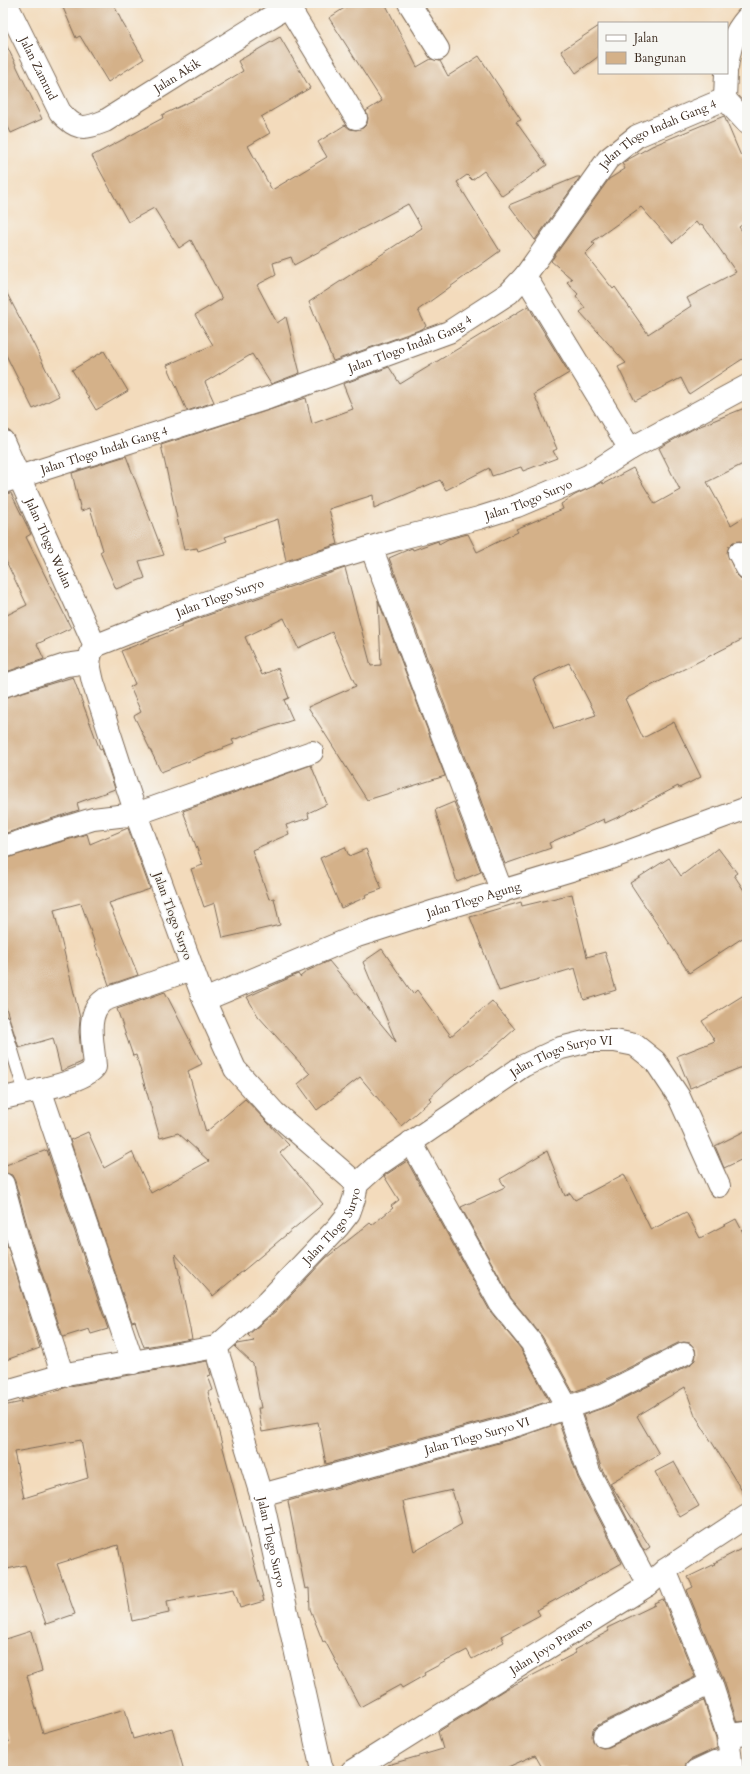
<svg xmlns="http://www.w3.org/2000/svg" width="750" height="1774" font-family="Cardo,serif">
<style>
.building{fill:#d4b189;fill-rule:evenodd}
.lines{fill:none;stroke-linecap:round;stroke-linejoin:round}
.service-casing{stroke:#7b6855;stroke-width:14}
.minor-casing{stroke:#7b6855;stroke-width:24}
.tertiary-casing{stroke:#7b6855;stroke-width:24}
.service{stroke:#fff;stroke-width:12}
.minor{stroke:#fff;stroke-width:22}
.tertiary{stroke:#fff;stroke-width:22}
.labels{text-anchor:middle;stroke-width:3;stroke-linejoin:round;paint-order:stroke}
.street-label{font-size:12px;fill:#3b2a1e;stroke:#f6f6f2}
</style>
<rect width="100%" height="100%" fill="#f6f6f2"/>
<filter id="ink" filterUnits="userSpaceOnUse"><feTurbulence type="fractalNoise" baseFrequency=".025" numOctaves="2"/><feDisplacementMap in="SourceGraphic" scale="8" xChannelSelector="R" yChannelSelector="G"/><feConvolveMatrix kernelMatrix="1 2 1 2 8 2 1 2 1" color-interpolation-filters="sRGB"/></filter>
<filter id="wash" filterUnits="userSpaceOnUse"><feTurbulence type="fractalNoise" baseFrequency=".012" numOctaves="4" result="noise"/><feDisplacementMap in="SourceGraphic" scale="16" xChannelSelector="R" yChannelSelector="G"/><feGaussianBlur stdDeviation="0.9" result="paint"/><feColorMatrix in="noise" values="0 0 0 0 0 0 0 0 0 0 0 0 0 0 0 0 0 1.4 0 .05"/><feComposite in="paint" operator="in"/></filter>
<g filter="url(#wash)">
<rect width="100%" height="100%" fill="#f3dbbc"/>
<g id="blocks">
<!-- building -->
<g class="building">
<path d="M61 3H113L122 22 144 59 108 82 80 36 76 38Z"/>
<path d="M352 3H385L417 67 431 59 440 61 448 76 479 56 521 120 516 122 547 165 502 196 484 171 472 180 467 175 457 182 500 251 418 310 426 326 422 329 333 361 309 302 422 228 408 204 294 265 291 257 273 263 276 275 257 285 277 323 286 317 300 373 271 384 252 354 205 382 214 402 187 411 167 365 213 345 195 315 222 299 191 240 179 248 154 208 128 222 92 156 163 118 162 115 202 96 243 71 238 61 280 37 310 88 261 117 270 133 248 146 272 190 327 157 318 142 345 125 350 129 356 130 363 128 367 124 368 118 366 111 382 101 329 18Z"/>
<path d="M599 26V56L576 73 561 51Z"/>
<path d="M3 38 42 119 11 133 3 116Z"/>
<path d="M724 116 741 156 747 152V221L739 227 747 238V356L689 394 681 378 635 401 618 367 626 363 580 312 585 308 576 296 578 294 567 282 572 279 551 261 609 179 625 169 622 163 652 146ZM641 207 673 243 696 222 699 226 702 224 736 272 687 298 691 306 648 334 615 287 613 289 585 254 595 244 592 242Z"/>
<path d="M577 177H580L535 240 509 205Z"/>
<path d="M3 286 34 345 59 396 33 409 3 349Z"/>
<path d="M528 306 569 373 534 394 557 449 553 451 557 458 523 471 521 467 492 476 489 468 446 490 440 480 374 508 373 495 329 509 338 544 286 561 278 519 225 537 227 541 198 551 197 548 184 550 161 445 306 398 312 424 353 409 343 384 389 367 400 384Z"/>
<path d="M104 351 128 391 96 410 72 370Z"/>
<path d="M747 407V462L707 482 731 525 747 515V544L740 541 733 542 729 546 727 553 736 574 741 579 747 580V637L625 699 643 738 674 722 701 777 679 788 678 786 625 814 605 823 604 819 549 843 551 848 505 864 389 558 412 548 413 550 438 541 439 544 448 539 468 534 477 552 518 532 516 529 563 509 561 504 575 495 602 482 603 484 633 468 655 504 680 490 659 448 693 429ZM569 663 596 715 554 729 533 679Z"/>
<path d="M126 456 164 555 139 561 145 578 116 589 100 552 103 550 90 508 81 511 72 473Z"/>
<path d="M11 493 31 534 26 537 71 628 37 644 44 659 3 673V617L27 605 3 555V494Z"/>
<path d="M345 568 371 666 381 665 378 600 445 776 367 800 308 707 356 686 332 632 298 648 284 618 245 637 262 675 278 668 289 698 284 700 293 720 232 740 234 744 161 772 134 716 141 712 130 687 135 684 121 651 182 627 181 625 194 620Z"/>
<path d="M73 677 100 750 102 749 115 789 77 803 79 810 3 834V698Z"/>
<path d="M311 765 327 804 308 813 309 818 286 825 289 834 252 850 269 899 274 898 280 925 223 938 215 903 204 907 191 869 203 865 183 811Z"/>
<path d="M454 802 481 872 457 882 435 810Z"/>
<path d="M128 828 150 889 109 903 138 975 109 985 81 903 54 910 80 1018 79 1032 82 1062 61 1071 53 1038 19 1048 5 1005 3 996V859L87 834 90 844Z"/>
<path d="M345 847 349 856 366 849 382 889 365 895 366 897 341 908 320 858Z"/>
<path d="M718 848 737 873 734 875 747 895V935L689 973 630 883 669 858 681 876Z"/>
<path d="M572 894 587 957 605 952 616 990 584 1000 575 968 499 991 470 917 521 902 522 906Z"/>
<path d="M382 949 413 994 417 990 451 1036 492 1001 515 1029 487 1054 451 1078 429 1098 431 1100 401 1126 360 1077 317 1110 298 1084 310 1074 258 1016 247 997 298 974 300 977 307 971 329 961 396 1042 363 962Z"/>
<path d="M165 992 202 1064 188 1071 206 1132 245 1099 289 1145 280 1153 323 1204 213 1296 175 1254 192 1339 144 1347 135 1321 132 1322 70 1140 88 1132 104 1168 132 1152 151 1193 209 1161 178 1133 160 1138 136 1055 133 1056 117 1009Z"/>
<path d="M747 993V1065L690 1088 677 1056 715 1041 702 1021Z"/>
<path d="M747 1130V1157L724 1168 715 1146Z"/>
<path d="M47 1150 108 1329 91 1334 89 1329 63 1337 32 1243 15 1181 12 1175 3 1172V1166Z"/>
<path d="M547 1151 565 1196 570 1193 575 1200 624 1174 651 1230 686 1212 700 1238 736 1219 747 1240V1499L695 1415 685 1387 637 1416 659 1454 610 1483 650 1547 644 1551 601 1467 583 1415 609 1406 690 1365 695 1360 696 1355 695 1349 690 1343 684 1342 678 1343 598 1383 573 1392 542 1336 511 1298 461 1207 505 1187 500 1179Z"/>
<path d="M407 1161 490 1311 521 1349 549 1401 513 1413 326 1464 318 1422 262 1432 258 1408H261L253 1364 235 1347 238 1344 254 1341 248 1335 276 1311 326 1258 370 1223 372 1225 393 1208 391 1206 399 1200 384 1176Z"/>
<path d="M3 1232 40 1348 3 1361Z"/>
<path d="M207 1361 211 1375 208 1376 213 1390 208 1392 264 1601 240 1608 234 1589 167 1601 169 1613 132 1621 118 1545 57 1564 75 1614 46 1624 25 1565 3 1570V1406L22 1402 21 1400 61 1390V1389L70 1386ZM81 1440 88 1478 24 1498 14 1452Z"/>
<path d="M559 1423 578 1478 622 1563 537 1610 540 1615 501 1636 504 1642 472 1659 467 1650 424 1673 425 1675 402 1688 400 1685 360 1707 325 1641 323 1642 310 1609 309 1588 305 1589 288 1501 520 1437ZM452 1490 462 1524 414 1552 403 1501Z"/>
<path d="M674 1462 699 1506 680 1517 655 1472Z"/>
<path d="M747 1546V1721L737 1722 723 1678 687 1590 693 1587 688 1577 715 1564 714 1563Z"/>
<path d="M663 1599 695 1677 598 1725 593 1729 592 1736 593 1741 597 1746 603 1748 609 1747 704 1701 716 1738 717 1748 690 1760 686 1764 684 1771H544L535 1755 499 1771H388V1765L443 1749 438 1732 504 1690 576 1653 574 1650 609 1631 607 1628 655 1605 654 1603Z"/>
<path d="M31 1631 42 1671 27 1676 43 1733 125 1709 133 1739 172 1728 184 1771H6L3 1759V1743L9 1742 3 1719V1640Z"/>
</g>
</g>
</g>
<g filter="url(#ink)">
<use href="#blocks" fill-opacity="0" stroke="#7b6855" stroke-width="1"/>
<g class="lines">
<!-- service casing -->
<g class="service-casing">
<path id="service" d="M3 1021 25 1093"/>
</g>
<!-- minor casing -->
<g class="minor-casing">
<g id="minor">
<path id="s1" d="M6 3 60 112C76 130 83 130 105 121L293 3"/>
<path d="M409 3 438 49"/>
<path d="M288 6 356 118"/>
<path d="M525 276 630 449"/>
<path id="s2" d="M3 441 95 646"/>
<path id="s3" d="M3 482 268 398 449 332 509 293 525 276 608 159 637 136 725 99"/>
<path d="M371 547 502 892"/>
<path d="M739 553 747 568"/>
<path d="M3 686 66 665 88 662"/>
<path d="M3 847 93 819 136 814 312 752"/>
<path id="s4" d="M204 1000 357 936 432 912 608 859 747 808"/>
<path d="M40 1089 133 1363"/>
<path d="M3 1098C23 1093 85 1083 95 1067 94 1046 84 1014 104 1000L192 969"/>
<path d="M411 1142 501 1305 531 1342 567 1407 589 1472 648 1585"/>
<path d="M3 1184 20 1247 63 1376"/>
<path id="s5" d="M357 1184 274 1112 235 1069 204 1000 136 814 93 682C90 668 86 658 95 646L190 608 310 566 401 538 479 518 517 506 588 476 630 449 747 386"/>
<path id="s6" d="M357 1184 378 1165 523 1066 561 1048 589 1041H615L635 1045 655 1061 679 1097 719 1186"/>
<path id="s7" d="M216 1347 261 1495 321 1766 323 1771"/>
<path id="s8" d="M3 1392 66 1374 216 1347 267 1302 338 1227 349 1213 354 1199 357 1184"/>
<path id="s9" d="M261 1495 517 1425 603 1395 684 1354"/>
<path d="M665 1570 711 1683 728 1735 732 1771"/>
<path d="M728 1735 747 1733"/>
<path d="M604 1736 711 1683"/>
<path id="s10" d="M352 1771 648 1585 665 1570 747 1516"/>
<path d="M696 1771 715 1762 730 1760"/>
</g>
</g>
<!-- tertiary casing -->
<g class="tertiary-casing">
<g id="tertiary">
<path d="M727 67C730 46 733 34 747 18"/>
<path d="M726 73 725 99 747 123"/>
</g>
</g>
<!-- service -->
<use href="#service" class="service"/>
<!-- minor -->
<use href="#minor" class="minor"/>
<!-- tertiary -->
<use href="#tertiary" class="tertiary"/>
</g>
</g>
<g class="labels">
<!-- street labels -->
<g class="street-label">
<text dy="4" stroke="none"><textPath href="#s1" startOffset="73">Jalan Zamrud</textPath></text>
<text dy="4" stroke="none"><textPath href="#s1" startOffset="258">Jalan Akik</textPath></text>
<text dy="4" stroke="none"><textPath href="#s3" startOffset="765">Jalan Tlogo Indah Gang 4</textPath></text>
<text dy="4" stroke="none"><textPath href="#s3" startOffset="430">Jalan Tlogo Indah Gang 4</textPath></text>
<text dy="4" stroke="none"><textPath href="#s3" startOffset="106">Jalan Tlogo Indah Gang 4</textPath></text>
<text dy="4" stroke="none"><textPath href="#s5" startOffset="1076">Jalan Tlogo Suryo</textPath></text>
<text dy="4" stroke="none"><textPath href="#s2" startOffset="112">Jalan Tlogo Wulan</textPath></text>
<text dy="4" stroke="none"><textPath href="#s5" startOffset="752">Jalan Tlogo Suryo</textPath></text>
<text dy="4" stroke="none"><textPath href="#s4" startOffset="288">Jalan Tlogo Agung</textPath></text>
<text transform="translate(173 916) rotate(70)" y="4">Jalan Tlogo Suryo</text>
<text dy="4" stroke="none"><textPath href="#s6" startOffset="244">Jalan Tlogo Suryo VI</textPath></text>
<text dy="4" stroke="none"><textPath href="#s8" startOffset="387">Jalan Tlogo Suryo</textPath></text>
<text dy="4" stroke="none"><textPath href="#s9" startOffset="224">Jalan Tlogo Suryo VI</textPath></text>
<text dy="4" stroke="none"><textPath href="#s7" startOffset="203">Jalan Tlogo Suryo</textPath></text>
<text dy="4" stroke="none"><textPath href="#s10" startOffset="235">Jalan Joyo Pranoto</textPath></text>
</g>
</g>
<!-- margin -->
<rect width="750" height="1774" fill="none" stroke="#f6f6f2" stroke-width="16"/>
<!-- legend -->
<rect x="598" y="22" width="130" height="52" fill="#f6f6f2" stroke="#aba49d"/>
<rect x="606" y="35" width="20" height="6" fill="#ffffff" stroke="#aba49d"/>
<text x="634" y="42" font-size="12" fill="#3b2a1e">Jalan</text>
<rect x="606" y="52" width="20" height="12" fill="#d4b189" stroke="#aba49d"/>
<text x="634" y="62" font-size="12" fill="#3b2a1e">Bangunan</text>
</svg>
